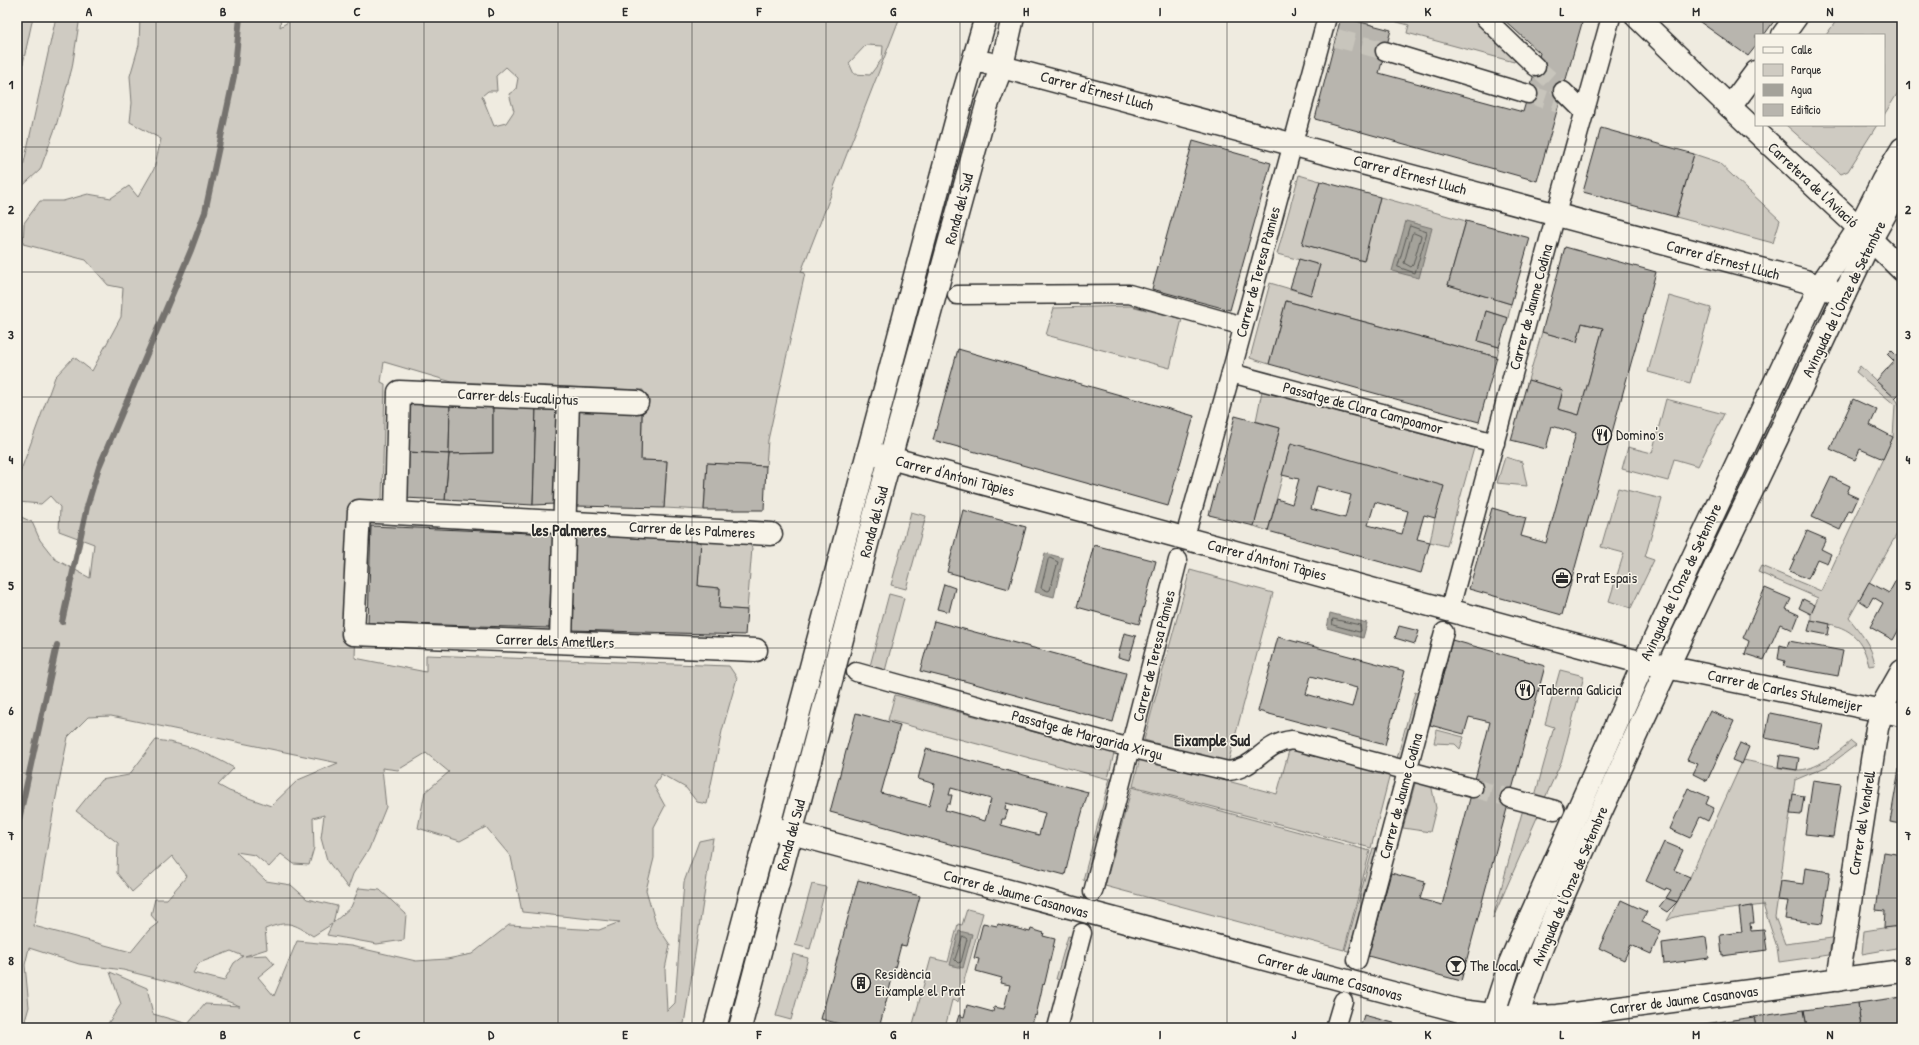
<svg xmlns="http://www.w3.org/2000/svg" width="1919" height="1045" font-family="'Patrick Hand',sans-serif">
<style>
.green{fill:#cfcbc2;stroke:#7d7b76;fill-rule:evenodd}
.water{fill:#a4a29a;stroke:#74726e}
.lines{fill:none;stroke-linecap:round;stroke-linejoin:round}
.shore{stroke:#5b5b57;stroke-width:1}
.stream{stroke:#74726e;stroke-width:6}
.building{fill:#b8b5ae;stroke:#2b2b2b;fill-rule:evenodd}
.pedestrian-tunnel{stroke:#c8c5bc;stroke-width:18;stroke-dasharray:18 9;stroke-linecap:butt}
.pedestrian-casing{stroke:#2b2b2b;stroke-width:21}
.minor-casing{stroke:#2b2b2b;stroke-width:25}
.tertiary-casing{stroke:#2b2b2b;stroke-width:25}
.secondary-casing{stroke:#2b2b2b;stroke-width:25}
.pedestrian{stroke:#f7f3e8;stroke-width:18}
.minor{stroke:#f7f3e8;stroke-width:22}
.tertiary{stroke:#f7f3e8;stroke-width:22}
.secondary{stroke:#f7f3e8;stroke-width:22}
.grid{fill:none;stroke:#2b2b2b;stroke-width:1;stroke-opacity:0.55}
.labels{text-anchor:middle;stroke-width:3;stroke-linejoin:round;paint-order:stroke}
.street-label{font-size:15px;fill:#2b2b2b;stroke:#f7f3e8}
.poi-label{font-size:15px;fill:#2b2b2b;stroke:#f7f3e8;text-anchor:start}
.neighbourhood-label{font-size:16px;font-weight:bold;fill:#2b2b2b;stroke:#f7f3e8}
.neatline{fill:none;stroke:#2b2b2b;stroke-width:1.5}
.grid-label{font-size:13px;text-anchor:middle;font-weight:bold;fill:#2b2b2b}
</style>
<rect width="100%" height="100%" fill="#efebe0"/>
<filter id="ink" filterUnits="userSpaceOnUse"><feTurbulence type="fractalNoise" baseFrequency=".025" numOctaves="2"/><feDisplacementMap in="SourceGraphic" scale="8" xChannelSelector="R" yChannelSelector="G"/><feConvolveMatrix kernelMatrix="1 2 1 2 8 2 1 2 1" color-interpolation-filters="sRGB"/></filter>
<g filter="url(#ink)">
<!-- green -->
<g class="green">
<path d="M17 17H33L17 91Z"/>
<path d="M56 17H80L72 68 56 126 40 170 18 190Z"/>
<path d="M140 17H281L280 27 296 17H900L801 272 805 273 768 440 766 466 707 463 704 510 664 508 667 461 641 460 643 390 452 382 384 362 381 382 385 384 382 501 360 500 355 658 426 672V655L729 666 737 678 722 731 707 804 697 802 686 788 661 774 654 786 665 806 654 827V858L646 890 656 924 670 945 665 969 667 1011 675 1003 684 882 699 841 713 838 684 1024 665 1027V1028H241L230 1024 219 1028H105L121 1004 110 972 147 988 153 1014 188 1024 205 1004 240 1006 183 985 123 970 79 964 29 948 25 965 29 1007 23 1028H17V515L32 522 40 540 55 559 90 578 94 544 59 531 60 507 50 496 41 504 18 502 17 481 55 377 74 357 92 371 121 317 123 288 108 285 86 260 23 244 24 223 40 201H63L88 194 111 198 129 186 138 197 154 169 161 139 130 122 132 103 130 76 139 45ZM866 45 883 46 882 59 870 75 854 74 849 63ZM506 67 518 78 516 89 509 94 514 111 506 123 494 126 482 96 488 91H497L496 76ZM111 716 338 763 298 780 271 806 229 791 218 785 234 768C210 754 184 743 156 740L129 775 101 780 76 811 118 843 117 873 132 892 172 856 187 876 167 899H155L151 915 158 923 149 930 131 952 34 926 54 807 68 737 88 717ZM426 753 449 772 425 792 418 828 460 841 486 827 511 857 522 912 620 922 599 930 509 925 472 954 447 959 416 961 351 946 297 941 274 996 258 977 274 964 267 955 245 956 267 949 265 929C288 920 293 923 313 936L332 924 327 935 377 944 404 940 406 914 380 890 359 888 351 907 333 923 337 906 307 899 291 885 266 881 236 852 255 855 269 867 281 854 294 864 309 865 314 848 313 818 324 815 321 838 327 860 348 888 353 874 369 849 386 807 382 768 398 770ZM231 951 243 956 234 963 224 981 193 973 199 963Z"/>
<path d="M1378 17H1474L1516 57 1514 62 1407 33 1409 25Z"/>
<path d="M1839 17H1902V86L1884 115V35H1826Z"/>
<path d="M1786 125H1877L1848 171 1841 174Z"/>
<path d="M1694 154 1718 162 1780 220 1773 243 1676 217Z"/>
<path d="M1299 175 1320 181 1303 244 1363 261 1380 197 1466 221 1448 285 1511 304 1508 318 1486 311 1478 341 1499 347 1497 357 1286 301 1269 364 1250 358 1270 283 1311 295 1320 265 1277 254Z"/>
<path d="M1669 296 1711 308 1690 383 1648 372Z"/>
<path d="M1131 306 1182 319 1170 368 1046 335 1054 308Z"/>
<path d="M1582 323 1603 328 1579 415 1558 409 1563 390 1528 380 1542 332 1577 342Z"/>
<path d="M1809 331 1817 334 1677 628 1670 624Z"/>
<path d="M1860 366 1895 398 1898 402 1901 411 1902 525 1849 618C1861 634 1872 645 1875 665L1869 666C1861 630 1843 626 1811 620V614L1818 598 1758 572 1761 566 1821 591 1893 437 1895 405 1856 372Z"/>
<path d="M1262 391 1474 448 1447 546 1430 542 1435 518 1291 444 1268 531 1254 526 1280 428 1256 421Z"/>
<path d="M1666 399 1724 414 1698 466 1674 459 1668 481 1622 469 1628 447 1652 453Z"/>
<path d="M1505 457 1522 462 1527 486 1497 483Z"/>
<path d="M1618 488 1662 499 1645 557 1654 560 1631 608 1609 601 1624 553 1601 547Z"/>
<path d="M911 512 926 516 906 589 891 585Z"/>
<path d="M701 539 749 543 752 548 747 610 719 608 720 588 698 586Z"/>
<path d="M1190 570 1273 593 1228 763 1144 740Z"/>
<path d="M889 594 904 598 885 671 870 666Z"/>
<path d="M1560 670 1584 676 1562 760 1545 798 1535 796 1554 727 1545 724Z"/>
<path d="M1415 692 1419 694 1401 763 1396 762Z"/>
<path d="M895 695 1114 753 1108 779 888 720Z"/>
<path d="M1437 730 1464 737 1460 749 1455 744 1434 743Z"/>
<path d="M1851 741 1856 745 1828 766 1795 780 1775 917 1785 944 1832 938 1829 955 1779 962 1777 947 1763 905 1683 915 1672 918 1667 921 1690 877 1743 760C1760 763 1779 769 1796 770 1816 771 1837 753 1851 741Z"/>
<path d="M1290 747 1390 774 1371 848 1133 786 1140 758 1277 794Z"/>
<path d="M1110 778 1115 779 1088 881 1083 880Z"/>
<path d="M1416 780 1431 784 1436 808 1430 832 1403 828Z"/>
<path d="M1132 787 1370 851 1344 950 1105 886Z"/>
<path d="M1523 809 1539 813 1493 918Z"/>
<path d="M1373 848 1378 849 1351 952 1345 950Z"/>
<path d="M812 884 826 887 810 949 795 945Z"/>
<path d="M967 909 983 913 958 1002 952 1000 945 1028H912L931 958 948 962 958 924 962 925Z"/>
<path d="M1902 925V947L1862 954 1864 931Z"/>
<path d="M1068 936 1072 937 1061 980 1056 979Z"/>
<path d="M793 954 808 958 791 1020 776 1016Z"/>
</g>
<!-- water -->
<g class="water">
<path d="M1406 221 1432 228 1419 278 1392 271Z"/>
<path d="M1045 553 1063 558 1054 597 1035 592Z"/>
<path d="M1330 613 1367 623 1363 638 1327 628Z"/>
<path d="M959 931 972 934 963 968 950 965Z"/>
</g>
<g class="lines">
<!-- shore -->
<g class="shore">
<path d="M1410 226 1427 232 1415 273 1398 267Z"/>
<path d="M1414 233 1421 236 1413 265 1411 267 1404 263 1412 234Z"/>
<path d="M1050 558 1058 562 1050 590 1048 591 1041 588 1048 560Z"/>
<path d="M1333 619 1360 625 1361 631 1359 632 1333 625Z"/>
<path d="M963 936 967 939 961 962 958 963 955 960Z"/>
</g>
<!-- stream -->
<g class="stream">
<path d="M62 622 87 507 99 467 191 250 205 212 234 76 240 17"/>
<path d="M17 829 57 645"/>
</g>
</g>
<!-- building -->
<g class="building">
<path d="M1341 17 1391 30 1379 73 1523 112 1540 53 1501 17H1576L1582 23 1537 181 1315 119Z"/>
<path d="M1693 17H1777L1764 35H1756V46L1748 56Z"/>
<path d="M1601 128 1694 154 1676 217 1583 192Z"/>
<path d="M1193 141 1271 163 1230 310 1152 289Z"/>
<path d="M1320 181 1380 197 1364 261 1302 244Z"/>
<path d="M1466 221 1530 238 1511 304 1448 285Z"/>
<path d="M1565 247 1656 272 1562 615 1469 589 1492 508 1526 518 1521 536 1546 543 1576 433 1552 426 1546 449 1511 440 1528 380 1563 390 1558 409 1579 415 1603 328 1582 323 1577 342 1542 332Z"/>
<path d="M1299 259 1320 265 1311 295 1290 288Z"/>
<path d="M1286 301 1497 357 1479 422 1269 364Z"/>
<path d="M1486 311 1508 318 1499 347 1478 341Z"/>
<path d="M958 349 1194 416 1168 506 933 440Z"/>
<path d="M1891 350 1898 357 1902 353V391L1895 398 1876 381 1894 361 1887 354Z"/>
<path d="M1853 399 1877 410 1870 425 1893 437 1883 459 1860 449 1855 460 1830 449Z"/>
<path d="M409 403 450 405 449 454 406 452Z"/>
<path d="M450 405 493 406V453L449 454Z"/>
<path d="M493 406 536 408 533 505 445 500 449 454 493 453Z"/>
<path d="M536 408H558L556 504 533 505Z"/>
<path d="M578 410 642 413 641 460 667 461 664 508 576 506Z"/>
<path d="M1235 416 1280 428 1254 526 1209 515Z"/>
<path d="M1291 443 1444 486 1435 518 1424 515 1417 539 1430 542 1421 573 1268 531 1277 499 1292 504 1299 479 1282 475ZM1317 486 1351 495 1345 518 1311 509ZM1375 502 1408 511 1402 534 1368 525Z"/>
<path d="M406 452 449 454 445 500 404 498Z"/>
<path d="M707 463 766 466 764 510H704Z"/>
<path d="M1831 477 1850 486 1847 493 1858 498 1852 511 1849 510 1840 530 1812 517Z"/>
<path d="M963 510 1026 527 1009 589 947 572Z"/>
<path d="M371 526 553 534 549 628 368 623Z"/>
<path d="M1807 531 1826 539 1821 549 1831 554 1827 563 1817 559 1808 579 1789 571Z"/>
<path d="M575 534 701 539 698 586 720 588 719 608 747 610 745 635 572 630Z"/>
<path d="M1094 545 1156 561 1139 624 1077 607Z"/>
<path d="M1896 580 1902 583V624L1893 640 1870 627 1883 603 1873 597 1868 606 1859 600 1869 582 1889 593Z"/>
<path d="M944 584 955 588 949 612 937 609Z"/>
<path d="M1765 588 1791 599 1786 609 1799 615 1793 630 1780 624 1764 660 1745 654 1749 641 1743 638Z"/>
<path d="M1803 599 1815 605 1811 614 1799 608Z"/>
<path d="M1811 620 1830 624 1828 635 1808 631Z"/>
<path d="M934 621 1126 673 1113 722 957 679 956 680 920 671Z"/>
<path d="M1399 626 1419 631 1415 644 1395 638Z"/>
<path d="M1124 633 1136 636 1129 660 1118 657Z"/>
<path d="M1278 637 1405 671 1385 745 1258 711ZM1311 676 1357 688 1352 707 1306 694Z"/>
<path d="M1452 640 1545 666 1461 981 1368 956 1391 873 1425 882 1420 899 1442 905 1490 722 1469 717 1464 734 1430 725Z"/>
<path d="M1789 641 1843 651 1838 676 1783 666 1785 661 1778 659 1780 645 1787 647Z"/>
<path d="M1710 711 1734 721 1707 781 1693 774 1698 764 1687 760Z"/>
<path d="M856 713 900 725 881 793 929 806 935 784 918 779 926 749 1088 792 1078 827H1076L1065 875 830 812ZM951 788 991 799 985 821 945 810 947 804H950L952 795H949ZM1006 803 1045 813 1039 835 1001 825 1002 819H1005L1008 810 1005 809Z"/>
<path d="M1770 713 1823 724 1818 749 1765 738Z"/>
<path d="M1740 743 1749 747 1742 764 1732 760Z"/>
<path d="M1780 755 1799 758 1797 770 1778 767Z"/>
<path d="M1899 769H1902V824L1890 822Z"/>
<path d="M1813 780 1841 784 1833 837 1805 834Z"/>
<path d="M1688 788 1709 797 1706 804 1714 808 1708 821 1700 817 1690 838 1670 829Z"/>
<path d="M1793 794 1804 796 1801 815 1790 814Z"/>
<path d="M1664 842 1683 850 1674 870 1690 877 1677 902 1666 898 1671 890 1666 888 1665 890 1646 881Z"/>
<path d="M1884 852 1902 855V922L1901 926 1884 928 1885 911 1876 910Z"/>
<path d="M1805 868 1830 872 1822 924 1785 919 1788 901 1777 900 1780 881 1803 884Z"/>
<path d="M858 880 920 896 906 946 901 945 879 1028H855L821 1019Z"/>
<path d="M1666 898 1677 902 1667 912 1659 907Z"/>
<path d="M1621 900 1647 912 1642 922 1661 931 1651 954 1631 945 1624 960 1599 948Z"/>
<path d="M1752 906 1754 923H1750L1751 931 1764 930 1767 950 1722 956 1720 935 1742 932 1739 908Z"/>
<path d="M983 923 997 926 998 924 1030 932 1031 929 1044 933 1043 936 1055 939 1045 982 1044 985 1043 984 1036 1016 1035 1015 1031 1026 1033 1028H955L959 1015 964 1017 967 1005 993 1012 994 1007 1004 1009 1010 985 1000 983 1002 978 976 971 979 959 974 958Z"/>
<path d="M1706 937 1709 958 1664 964 1662 943Z"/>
<path d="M1902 997V1028H1861L1858 1003Z"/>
<path d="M1858 1003 1861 1028H1807L1804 1010Z"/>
<path d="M1804 1010 1807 1028H1756L1754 1017Z"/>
<path d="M1364 1015 1408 1027 1413 1028H1360Z"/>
<path d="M1754 1017 1756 1028H1705L1704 1024Z"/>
<path d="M1704 1024 1705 1028H1670Z"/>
</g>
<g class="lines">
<!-- pedestrian-tunnel -->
<g class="pedestrian-tunnel">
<path d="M1336 38 1385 51"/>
<path d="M1536 67 1563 91"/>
<path d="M1528 94 1559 104"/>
<path d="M1473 788 1510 798"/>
</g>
<!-- pedestrian casing -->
<g class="pedestrian-casing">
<g id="pedestrian">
<path d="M1484 17 1536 67"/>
<path d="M1385 51 1528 94"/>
<path d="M1563 91 1585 113"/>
<path d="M957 295 1129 294 1243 326"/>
<path d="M1231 373 1495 443"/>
<path d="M1188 526 1231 373 1327 17"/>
<path d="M1453 597 1556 214 1611 17"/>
<path d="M856 672 1130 748 1228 771C1257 768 1263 743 1292 740L1473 788"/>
<path d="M1510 798 1555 810"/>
<path d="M1093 892 1178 560"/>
<path d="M1357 960 1444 632"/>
<path d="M1057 1028 1082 933"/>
<path d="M1335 1028 1343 1001"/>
</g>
</g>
<!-- minor casing -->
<g class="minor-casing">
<g id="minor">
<path d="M1637 17 1730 107 1756 72"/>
<path d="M1783 35 1796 17"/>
<path d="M987 63 1805 281 1844 295"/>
<path d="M1859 228 1902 270"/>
<path d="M868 452 1632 660 1902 715"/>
<path d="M396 512 399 392 637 402"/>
<path d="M561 641 568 400"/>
<path d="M756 650 353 634 359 511 771 534"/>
<path d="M769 827 1460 1011 1517 1018 1558 1016 1902 971"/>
<path d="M1838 980 1877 728 1886 699 1902 671"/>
<path d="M715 1028 962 99 986 17"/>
<path d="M740 1028 874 517 987 105 1002 66 1013 17"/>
</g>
</g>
<!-- tertiary casing -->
<g class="tertiary-casing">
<path id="tertiary" d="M1730 107 1859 228"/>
</g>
<!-- secondary casing -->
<g class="secondary-casing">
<g id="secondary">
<path d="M1489 1028 1510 963 1519 942 1644 662 1820 286 1859 228 1883 180 1902 149"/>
<path d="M1514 1028C1539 943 1578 862 1615 781 1688 618 1770 458 1844 295L1871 239 1902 184"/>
</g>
</g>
<!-- pedestrian -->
<use href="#pedestrian" class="pedestrian"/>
<!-- minor -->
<use href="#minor" class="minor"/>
<!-- tertiary -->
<use href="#tertiary" class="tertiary"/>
<!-- secondary -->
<use href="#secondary" class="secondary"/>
</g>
</g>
<!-- grid -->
<path class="grid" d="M156 17V1028M290 17V1028M424 17V1028M558 17V1028M692 17V1028M826 17V1028M960 17V1028M1093 17V1028M1227 17V1028M1361 17V1028M1495 17V1028M1629 17V1028M1763 17V35M1763 125V1028M17 147H1902M17 272H1902M17 397H1902M17 522H1902M17 648H1902M17 773H1902M17 898H1902"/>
<!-- icons -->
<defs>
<g id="restaurant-ring" transform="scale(1)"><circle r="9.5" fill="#f7f3e8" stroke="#2b2b2b" stroke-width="1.5"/><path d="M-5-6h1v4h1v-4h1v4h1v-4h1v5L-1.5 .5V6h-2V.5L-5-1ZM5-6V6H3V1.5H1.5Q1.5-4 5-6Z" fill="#2b2b2b"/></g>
<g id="office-ring" transform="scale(1)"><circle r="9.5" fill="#f7f3e8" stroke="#2b2b2b" stroke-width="1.5"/><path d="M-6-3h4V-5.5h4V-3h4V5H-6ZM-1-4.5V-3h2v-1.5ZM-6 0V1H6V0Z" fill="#2b2b2b"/></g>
<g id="bar-ring" transform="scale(1)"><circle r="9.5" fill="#f7f3e8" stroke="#2b2b2b" stroke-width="1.5"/><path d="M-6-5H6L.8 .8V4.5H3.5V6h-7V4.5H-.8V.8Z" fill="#2b2b2b"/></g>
<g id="building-ring" transform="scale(1)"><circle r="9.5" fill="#f7f3e8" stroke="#2b2b2b" stroke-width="1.5"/><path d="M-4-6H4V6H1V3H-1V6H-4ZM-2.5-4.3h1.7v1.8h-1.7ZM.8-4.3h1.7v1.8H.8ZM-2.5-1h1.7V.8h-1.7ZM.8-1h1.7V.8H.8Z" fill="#2b2b2b"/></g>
</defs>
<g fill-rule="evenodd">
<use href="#restaurant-ring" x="1602" y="435"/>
<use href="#office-ring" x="1562" y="578"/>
<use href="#restaurant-ring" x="1525" y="690"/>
<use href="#bar-ring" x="1456" y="966"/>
<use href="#building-ring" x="861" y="983"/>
</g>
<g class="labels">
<!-- street labels -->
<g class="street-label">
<text transform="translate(1097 91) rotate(15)" y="5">Carrer d'Ernest Lluch</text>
<text transform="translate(1410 175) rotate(15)" y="5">Carrer d'Ernest Lluch</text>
<text transform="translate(1813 185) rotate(43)" y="5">Carretera de l'Aviació</text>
<text transform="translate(959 209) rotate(-75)" y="5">Ronda del Sud</text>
<text transform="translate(1723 260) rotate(15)" y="5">Carrer d'Ernest Lluch</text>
<text transform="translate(1258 272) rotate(-75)" y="5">Carrer de Teresa Pàmies</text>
<text transform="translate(1844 299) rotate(-64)" y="5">Avinguda de l'Onze de Setembre</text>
<text transform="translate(1531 307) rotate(-75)" y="5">Carrer de Jaume Codina</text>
<text transform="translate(518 397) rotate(3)" y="5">Carrer dels Eucaliptus</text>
<text transform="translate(1363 408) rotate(15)" y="5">Passatge de Clara Campoamor</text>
<text transform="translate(955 476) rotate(15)" y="5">Carrer d'Antoni Tàpies</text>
<text transform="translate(874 522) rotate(-75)" y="5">Ronda del Sud</text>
<text transform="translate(692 530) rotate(3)" y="5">Carrer de les Palmeres</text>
<text transform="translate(1267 560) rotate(15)" y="5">Carrer d'Antoni Tàpies</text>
<text transform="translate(1681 582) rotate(-65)" y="5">Avinguda de l'Onze de Setembre</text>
<text transform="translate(555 641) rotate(2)" y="5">Carrer dels Ametllers</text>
<text transform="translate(1154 656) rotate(-76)" y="5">Carrer de Teresa Pàmies</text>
<text transform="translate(1785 691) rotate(12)" y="5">Carrer de Carles Stulemeijer</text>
<text transform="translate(1087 735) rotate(15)" y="5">Passatge de Margarida Xirgu</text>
<text transform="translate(1401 796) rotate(-75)" y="5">Carrer de Jaume Codina</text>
<text transform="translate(1862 823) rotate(-81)" y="5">Carrer del Vendrell</text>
<text transform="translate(791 835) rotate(-75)" y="5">Ronda del Sud</text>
<text transform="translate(1570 886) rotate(-67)" y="5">Avinguda de l'Onze de Setembre</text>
<text transform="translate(1016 894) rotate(15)" y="5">Carrer de Jaume Casanovas</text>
<text transform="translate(1330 977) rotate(15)" y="5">Carrer de Jaume Casanovas</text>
<text transform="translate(1684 1000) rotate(-7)" y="5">Carrer de Jaume Casanovas</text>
</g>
<!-- poi labels -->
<g class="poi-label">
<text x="1616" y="440">Domino's</text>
<text x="1576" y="583">Prat Espais</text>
<text x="1539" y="695">Taberna Galicia</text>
<text x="1470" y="971">The Local</text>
<text x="875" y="979">Residència<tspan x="875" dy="17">Eixample el Prat</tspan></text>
</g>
<!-- neighbourhood labels -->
<g class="neighbourhood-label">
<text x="569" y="536">les Palmeres</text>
<text x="1212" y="746">Eixample Sud</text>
</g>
</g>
<!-- margin -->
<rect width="1919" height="1045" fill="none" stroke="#f7f3e8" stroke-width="44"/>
<!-- legend -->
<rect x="1755" y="34" width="130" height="92" fill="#f7f3e8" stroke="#a5a39c"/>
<rect x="1763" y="47" width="20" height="6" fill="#f7f3e8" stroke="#a5a39c"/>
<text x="1791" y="54" font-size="12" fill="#2b2b2b">Calle</text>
<rect x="1763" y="64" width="20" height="12" fill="#cfcbc2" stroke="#a5a39c"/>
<text x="1791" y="74" font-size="12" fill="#2b2b2b">Parque</text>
<rect x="1763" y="84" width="20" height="12" fill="#a4a29a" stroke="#a5a39c"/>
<text x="1791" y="94" font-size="12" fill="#2b2b2b">Agua</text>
<rect x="1763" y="104" width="20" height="12" fill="#b8b5ae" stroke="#a5a39c"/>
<text x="1791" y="114" font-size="12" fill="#2b2b2b">Edificio</text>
<rect x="22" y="22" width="1875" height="1001" class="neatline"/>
<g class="grid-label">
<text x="89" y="16">A</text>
<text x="223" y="16">B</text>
<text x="357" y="16">C</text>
<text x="491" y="16">D</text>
<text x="625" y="16">E</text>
<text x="759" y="16">F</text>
<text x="893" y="16">G</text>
<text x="1026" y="16">H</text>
<text x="1160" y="16">I</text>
<text x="1294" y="16">J</text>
<text x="1428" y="16">K</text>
<text x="1562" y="16">L</text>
<text x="1696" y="16">M</text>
<text x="1830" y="16">N</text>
<text x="11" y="89">1</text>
<text x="1908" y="89">1</text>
<text x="11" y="214">2</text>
<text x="1908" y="214">2</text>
<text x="11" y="339">3</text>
<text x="1908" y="339">3</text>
<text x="11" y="464">4</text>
<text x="1908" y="464">4</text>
<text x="11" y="590">5</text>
<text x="1908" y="590">5</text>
<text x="11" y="715">6</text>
<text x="1908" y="715">6</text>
<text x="11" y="840">7</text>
<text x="1908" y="840">7</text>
<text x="11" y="965">8</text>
<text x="1908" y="965">8</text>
<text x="89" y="1039">A</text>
<text x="223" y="1039">B</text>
<text x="357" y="1039">C</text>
<text x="491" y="1039">D</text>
<text x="625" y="1039">E</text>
<text x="759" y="1039">F</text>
<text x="893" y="1039">G</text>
<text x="1026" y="1039">H</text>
<text x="1160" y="1039">I</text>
<text x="1294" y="1039">J</text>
<text x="1428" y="1039">K</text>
<text x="1562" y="1039">L</text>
<text x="1696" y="1039">M</text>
<text x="1830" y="1039">N</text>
</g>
</svg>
